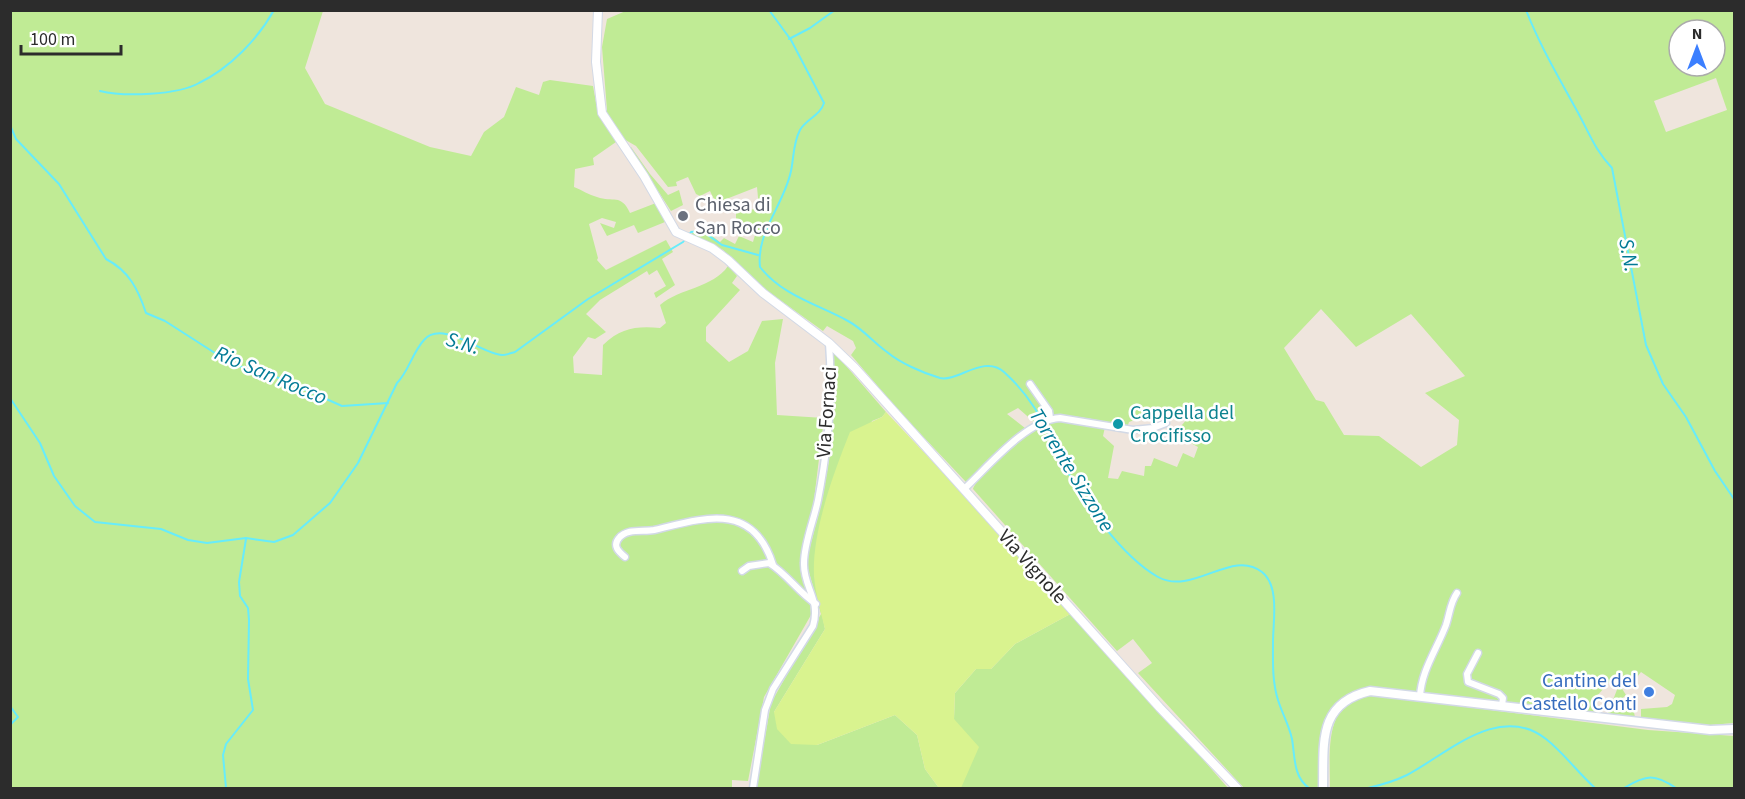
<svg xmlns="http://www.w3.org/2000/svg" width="1745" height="799" font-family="'Source Sans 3',sans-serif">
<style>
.green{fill:#c0eb95;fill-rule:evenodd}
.pitch{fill:#d9f38f}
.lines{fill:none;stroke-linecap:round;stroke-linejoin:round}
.stream{stroke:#67ecfb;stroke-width:2}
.minor-casing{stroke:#d2d9e6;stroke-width:9}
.tertiary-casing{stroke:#d2d9e6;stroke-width:10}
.secondary-casing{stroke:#d2d9e6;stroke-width:11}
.minor{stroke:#fff;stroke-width:6}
.tertiary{stroke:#fff;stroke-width:8}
.secondary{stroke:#fff;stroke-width:8}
.worship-dot{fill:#6b7280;stroke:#fff;stroke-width:2}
.culture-dot{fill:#0f9aa8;stroke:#fff;stroke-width:2}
.shop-dot{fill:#3f7fe0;stroke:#fff;stroke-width:2}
.labels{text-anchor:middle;stroke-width:5;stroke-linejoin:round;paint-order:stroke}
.worship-label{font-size:20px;fill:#5b616d;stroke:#fff;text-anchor:start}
.street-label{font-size:20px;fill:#2c2c2c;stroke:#fff}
.culture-label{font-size:20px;fill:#0d838f;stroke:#fff;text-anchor:start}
.shop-label{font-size:20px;fill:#366cbe;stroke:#fff;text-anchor:end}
.water-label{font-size:21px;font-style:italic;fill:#037b96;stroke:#fff}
</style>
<rect width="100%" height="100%" fill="#efe5dd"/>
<!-- green -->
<g class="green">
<path d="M628 10 1734 11V723L1710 725 1641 718V709L1667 707 1672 704 1675 695 1641 672 1634 681 1627 677 1621 687 1626 695 1619 701 1613 700 1623 674 1618 672 1597 696 1596 714 1366 688C1315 697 1322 748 1321 788H1244L1138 673 1152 663 1133 639 1117 651 973 489C977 475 1034 427 1049 422 1064 416 1089 425 1105 427L1103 436 1114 446 1108 478 1118 479 1122 471 1144 476 1145 466H1151L1154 458 1177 467 1183 453 1194 458 1198 447 1174 434 1189 417C1176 407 1169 404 1153 411L1151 408 1146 411 1148 415 1129 422 1127 428C1104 420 1056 409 1034 422L1018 408 1007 414 1025 428 966 482 900 412 851 355 856 348 853 341 827 326 823 331 766 290 723 250 691 234 696 231 711 235 720 242 724 238 735 244 739 236 753 242 755 235 736 229V213L759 208 757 187 716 203 710 191 700 196 696 194 688 177 676 182 677 186 668 187 636 146 622 138 605 112 607 110 602 47 607 19ZM1679 30H1715V66H1679ZM1716 78 1727 110 1666 132 1654 101ZM1321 309 1356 347 1411 314 1465 376 1425 393 1459 420 1457 445 1421 467 1379 436 1344 435 1324 402 1316 400 1284 348Z"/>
<path d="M10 11H323L305 68 325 104 430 147 471 156 484 132 504 117 516 87 539 95 543 82 550 80 593 86 597 108 616 142 593 158 594 165 575 169 574 187C582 190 589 195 597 197 613 203 621 193 630 213L656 203 665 222 638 233 634 225 607 236 600 223 614 228 616 222 602 218 589 224 598 258 597 260 606 270 666 240 673 252 662 259 675 285 656 298 654 293 666 286 657 270 649 275 647 271 600 300 586 314 606 332 595 339 588 337 573 357 574 373 602 375 603 345C621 328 636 326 660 328L666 323 660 305C680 288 713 288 728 266L737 276 732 283 740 290 706 327V341L729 362 748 351 762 321 783 319 775 363 777 415 824 418 812 516 801 565 809 589 811 615 764 697 748 781 732 780V788H11Z"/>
<path d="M631 147 650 174 668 195 679 190 683 205 671 211 630 148Z"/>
<path d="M834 352 886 412 882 417 872 421 814 574 825 629 774 712 817 745 895 715 917 735 925 769 939 788H756L771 703 821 614 806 562 822 501 831 448 834 408Z"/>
<path d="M1074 612 1228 788H958L961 787 954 719 955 693 976 669H991L1015 644Z"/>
<path d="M1372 695 1648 730 1734 736V788H1330C1330 752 1323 698 1372 695Z"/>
<path d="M1613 707 1633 708 1635 717 1607 714Z"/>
</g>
<!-- pitch -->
<path class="pitch" d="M886 412 1074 612 1015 644 991 669H976L955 693 954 719 979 747 961 788H939L925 769 917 735 895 715 817 745 791 744 777 729 774 712 825 629C821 612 815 593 814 575 812 531 834 472 850 432L882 417Z"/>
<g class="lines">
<!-- stream -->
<g class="stream">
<path d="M769 10 791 40 824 103C820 116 806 119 800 130 793 143 794 157 791 171 784 205 756 232 760 267 783 296 817 304 848 321 863 329 873 342 887 352 900 363 923 373 940 378 958 382 984 354 1004 372 1036 401 1045 427 1063 463 1083 501 1121 556 1158 577 1193 596 1232 548 1262 572 1280 586 1273 622 1273 642 1273 661 1272 681 1278 700 1282 713 1289 725 1292 739 1295 756 1293 777 1309 788"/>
<path d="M1526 10C1540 46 1558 76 1576 109 1589 132 1594 149 1612 168L1646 345 1663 384 1686 417 1715 471 1734 499"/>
<path d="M789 39 810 28 835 10"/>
<path d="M100 91C124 97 178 95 199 83 230 68 258 39 274 10"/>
<path d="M10 125 16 139 59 184 106 259C129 271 138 289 146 313L165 321 232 364 279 378 342 406 388 403"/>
<path d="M10 398 40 443 54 476 75 506 95 522 161 529 188 540 207 543 246 538 274 542 293 535 330 503 358 463 397 383C409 371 412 353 424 340 442 319 482 354 502 355 506 355 511 353 515 352L588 299 683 242 691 232 702 231 722 245 758 255"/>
<path d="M10 706 18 717 10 725"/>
<path d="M226 788 223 755 226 744 253 710 248 679 249 620 248 608 240 596 239 582 246 539"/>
<path d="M1368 788C1381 785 1395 781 1407 775 1447 754 1499 702 1546 739 1564 753 1578 773 1595 788"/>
<path d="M1624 788C1647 774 1655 774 1676 788"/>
</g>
<!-- minor casing -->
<g class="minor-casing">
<g id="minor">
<path d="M1030 384 1049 411 1050 418"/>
<path d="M964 489C988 467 1026 420 1060 418L1133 430 1153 428 1166 423"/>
<path d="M625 557C619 552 612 546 619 538 627 528 643 532 654 530 704 518 753 501 773 565"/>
<path d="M742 571 749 566 769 563C787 574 798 592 816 604"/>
<path d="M1478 653 1467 674 1468 682 1499 694 1503 698 1502 705"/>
<path d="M1420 697C1421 671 1437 649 1446 625 1450 613 1450 603 1457 593"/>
<path d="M753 788 765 710 773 689 813 626C821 599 803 587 804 563 804 543 814 520 818 500 828 449 833 394 829 343"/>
</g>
</g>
<!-- tertiary casing -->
<g class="tertiary-casing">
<path id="tertiary" d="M598 10 596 62 602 113 644 176 676 232 712 248 728 260 763 293 829 343 855 368 1160 708 1237 788"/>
</g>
<!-- secondary casing -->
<g class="secondary-casing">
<path id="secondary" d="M1323 788C1324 744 1317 703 1370 691L1710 730 1734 729"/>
</g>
<!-- minor -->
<use href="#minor" class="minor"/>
<!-- tertiary -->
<use href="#tertiary" class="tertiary"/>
<!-- secondary -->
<use href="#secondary" class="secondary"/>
</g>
<!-- markers -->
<circle class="worship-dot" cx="683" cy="216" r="6"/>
<circle class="culture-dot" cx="1118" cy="424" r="6"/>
<circle class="shop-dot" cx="1649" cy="692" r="6"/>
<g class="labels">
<!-- worship labels -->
<g class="worship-label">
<text x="695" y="211">Chiesa di<tspan x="695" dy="23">San Rocco</tspan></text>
</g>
<!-- street labels -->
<g class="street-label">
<text transform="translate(826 412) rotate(-86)" y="7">Via Fornaci</text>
<text transform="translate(1033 566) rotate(48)" y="7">Via Vignole</text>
</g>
<!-- culture labels -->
<g class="culture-label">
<text x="1130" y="419">Cappella del<tspan x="1130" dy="23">Crocifisso</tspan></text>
</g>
<!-- shop labels -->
<g class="shop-label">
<text x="1637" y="687">Cantine del<tspan x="1637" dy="23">Castello Conti</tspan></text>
</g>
<!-- water labels -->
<g class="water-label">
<text transform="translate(1629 255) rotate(79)" y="7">S.N.</text>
<text transform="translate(463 343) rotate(16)" y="7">S.N.</text>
<text transform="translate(271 375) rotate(23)" y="7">Rio San Rocco</text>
<text transform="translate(1072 470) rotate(58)" y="7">Torrente Sizzone</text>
</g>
</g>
<!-- border -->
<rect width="1745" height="799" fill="none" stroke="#2c2c2c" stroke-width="24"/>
<!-- north arrow -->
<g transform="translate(1697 48)"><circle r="28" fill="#ffffff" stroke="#ababab" stroke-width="1.5"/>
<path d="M0-4.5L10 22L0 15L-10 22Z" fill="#3b7fff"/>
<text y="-9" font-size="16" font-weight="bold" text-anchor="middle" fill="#2c2c2c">N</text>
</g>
<!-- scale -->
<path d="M21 45v9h100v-9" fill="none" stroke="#2c2c2c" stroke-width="3"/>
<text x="30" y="45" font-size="18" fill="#2c2c2c" stroke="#ffffff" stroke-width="4.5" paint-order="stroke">100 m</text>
</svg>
